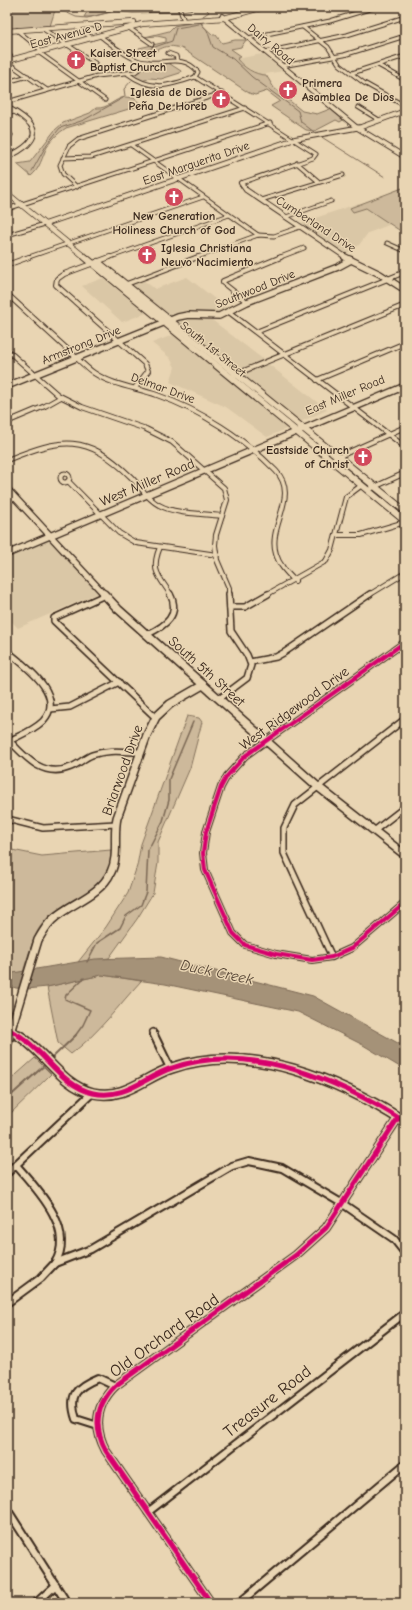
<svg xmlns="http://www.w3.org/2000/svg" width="412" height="1610" font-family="'Comic Neue',sans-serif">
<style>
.built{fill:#dac7a6}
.green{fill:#cdb99b;stroke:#84725c}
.water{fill:#a59278;stroke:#7b6854}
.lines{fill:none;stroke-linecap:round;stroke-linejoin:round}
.stream-far2{stroke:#7b6854;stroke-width:1}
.stream-far1{stroke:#7b6854;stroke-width:1.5}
.stream{stroke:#7b6854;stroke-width:2}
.street-far3-casing{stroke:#3b2a1e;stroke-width:5}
.street-far2-casing{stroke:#3b2a1e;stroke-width:6}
.street-far1-casing{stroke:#3b2a1e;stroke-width:8}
.street-casing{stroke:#3b2a1e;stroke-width:10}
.secondary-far3-casing{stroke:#3b2a1e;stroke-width:6}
.secondary-far2-casing{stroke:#3b2a1e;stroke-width:8}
.secondary-far1-casing{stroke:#3b2a1e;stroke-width:10}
.secondary-casing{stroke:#3b2a1e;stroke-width:12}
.primary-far1-casing{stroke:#3b2a1e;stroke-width:6}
.primary-casing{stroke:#3b2a1e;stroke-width:8}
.street-far3{stroke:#e9d5b3;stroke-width:3}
.street-far2{stroke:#e9d5b3;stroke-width:4}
.street-far1{stroke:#e9d5b3;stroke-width:5}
.street{stroke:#e9d5b3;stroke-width:6}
.secondary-far3{stroke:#e9d5b3;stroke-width:4}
.secondary-far2{stroke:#e9d5b3;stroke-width:5.5}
.secondary-far1{stroke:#e9d5b3;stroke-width:7}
.secondary{stroke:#e9d5b3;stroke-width:9}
.primary-far1{stroke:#e9d5b3;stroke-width:4.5}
.primary{stroke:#e9d5b3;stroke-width:6}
.cycleway-far1-casing{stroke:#e9d5b3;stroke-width:6}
.cycleway-casing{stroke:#e9d5b3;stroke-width:8}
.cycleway-far1{stroke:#d6006c;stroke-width:4}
.cycleway{stroke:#d6006c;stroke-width:5}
.labels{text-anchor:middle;stroke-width:3;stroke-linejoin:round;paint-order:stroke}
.far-street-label{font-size:12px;fill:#3b2a1e;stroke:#e9d5b3}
.far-poi-label{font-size:12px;font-weight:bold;fill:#3b2a1e;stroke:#e9d5b3;text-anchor:start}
.street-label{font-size:14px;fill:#3b2a1e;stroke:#e9d5b3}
.water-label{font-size:15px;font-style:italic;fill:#503f30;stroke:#e9d5b3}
.near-street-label{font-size:17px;fill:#3b2a1e;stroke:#e9d5b3}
</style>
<rect width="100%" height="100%" fill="#e9d5b3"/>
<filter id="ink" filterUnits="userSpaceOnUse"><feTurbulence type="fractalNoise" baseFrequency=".025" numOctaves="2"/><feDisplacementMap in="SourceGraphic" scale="8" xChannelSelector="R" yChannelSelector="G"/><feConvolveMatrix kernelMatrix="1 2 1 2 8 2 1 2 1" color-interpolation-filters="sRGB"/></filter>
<g filter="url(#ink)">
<!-- built -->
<g class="built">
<path d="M262 54 283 71 260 75 241 64 237 59Z"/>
<path d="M359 203 391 224 368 233 359 245 345 255 298 224Z"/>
<path d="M187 277 229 310 218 314 171 317 130 284 143 280 155 289Z"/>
<path d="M103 278 146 313 122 322 82 286Z"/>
<path d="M191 316 212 320 264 360 237 371 175 322 176 320Z"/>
<path d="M173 335 240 388 286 427V429L267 437 226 407 170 382 175 367 170 358 152 343Z"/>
<path d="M267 363 327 410 300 422 241 374Z"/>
<path d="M49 540 98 593 18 628 7 617V558Z"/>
</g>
<!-- green -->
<g class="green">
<path d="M7 7H56L50 26 7 30Z"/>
<path d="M90 7H128L91 17H84Z"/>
<path d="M202 21V25L213 35H216L222 43 235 40H246L241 47 231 49 241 56 237 59C243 67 255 75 266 75L274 88 302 111 317 114 330 109 343 120 340 122 336 120 315 131 306 130 271 106 280 101 267 91 255 95 249 93 183 49C167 43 161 48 148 56L139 52V48L166 42V38L157 36 145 37 169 31 174 26 179 25Z"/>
<path d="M167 62 181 71 180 73 161 79 150 78 140 82 131 74 150 64Z"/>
<path d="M125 97 134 98 142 105 66 128C58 133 52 139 47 147 42 157 40 169 31 176L17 164 30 162 55 130 63 123 90 113 96 108C108 109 114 99 125 97Z"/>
<path d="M405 187V234L366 208 353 212 350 208Z"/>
<path d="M187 716 199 718 202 722 190 768 158 842V863L153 893 137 919 109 958 78 962 106 927 128 893 137 866 141 844Z"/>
<path d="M7 849 42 856 111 850C115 897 61 897 40 927 32 938 23 974 18 988L7 985Z"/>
<path d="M102 975 141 981C118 1006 99 1033 71 1054L58 1043 47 987Z"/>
<path d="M35 1058 51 1074 7 1117V1083Z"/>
</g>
<!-- water -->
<path class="water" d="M161 957 313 996 405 1047V1070L363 1045 298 1012 165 984 102 975 47 987 27 989 16 988 7 985V971L13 973 95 959Z"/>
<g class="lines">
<!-- stream-far2 -->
<g class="stream-far2">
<path d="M43 7 55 9"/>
<path d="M59 9 76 17 87 18 115 11 133 13 178 12"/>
<path d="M182 11 206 7"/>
<path d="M203 16 209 12 205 8"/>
<path d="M200 22 207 30 213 47 233 59 252 77 298 111 301 122 314 132"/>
<path d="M146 55 149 49 172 41 176 28 199 24"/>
<path d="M320 136 385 177"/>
<path d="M32 171 47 144 60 128 84 120 123 98 125 96 124 89 131 81"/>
</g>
<!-- stream-far1 -->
<g class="stream-far1">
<path d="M87 962 97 943 120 928 126 916 141 905 146 892 148 850 163 821 169 800V779L193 722"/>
<path d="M75 1036 83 1025 90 1010 65 999 66 995 84 978"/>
</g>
<!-- stream -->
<g class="stream">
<path d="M50 1060 76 1035"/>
<path d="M7 1099 46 1064"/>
</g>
<!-- street-far3 casing -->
<g class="street-far3-casing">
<g id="street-far3">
<path d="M179 7 184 21"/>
<path d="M76 27 92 38"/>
<path d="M303 27 328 47 339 64 364 83 405 106"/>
<path d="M129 28 152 44"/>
<path d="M43 29 95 63"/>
<path d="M17 30 41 50V54L105 100"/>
<path d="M100 36C111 44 123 55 137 60 158 68 182 51 198 72L195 77C169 86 152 92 128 74"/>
<path d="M248 38 330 21 376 7"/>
<path d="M7 52 13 60"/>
<path d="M265 52 347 35 405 17"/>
<path d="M168 53 176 56 177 60"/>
<path d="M7 62 47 90"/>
<path d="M378 65 405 80"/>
<path d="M282 66 344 55 405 36"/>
<path d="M352 73 405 56"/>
<path d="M195 77 316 154 313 158 241 183"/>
<path d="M7 82 28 76"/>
<path d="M7 102 97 76 135 72 149 62"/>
<path d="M358 107 379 120"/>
<path d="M7 114 14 112"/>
<path d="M7 131 11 135 7 136"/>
<path d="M131 145 258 235"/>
<path d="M63 158 91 157 245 108"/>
<path d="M297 163 318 181"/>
<path d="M77 187 63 174 60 165 69 146 78 139 222 93"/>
<path d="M261 200 343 175"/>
<path d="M7 209 270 123"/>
<path d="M286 217 331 201"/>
<path d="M7 235 45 224"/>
<path d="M387 243 405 251"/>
<path d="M26 258 203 197"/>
<path d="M108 258 229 215"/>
<path d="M195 258 258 235 274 236 300 227"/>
<path d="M278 258 304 248"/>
</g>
</g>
<!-- street-far2 casing -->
<g class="street-far2-casing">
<g id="street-far2">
<path d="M110 257 64 274 57 279 56 285 145 364 148 371 135 388"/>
<path d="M7 265 29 257"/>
<path d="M124 285 198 257"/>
<path d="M7 294C27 312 47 331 67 349 76 357 85 367 94 373 112 385 137 388 157 395 200 410 244 438 276 471 300 496 267 526 276 554 279 565 287 573 295 581"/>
<path d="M247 302 223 283V281L281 257"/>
<path d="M229 312 405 447"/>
<path d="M256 332 405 272"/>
<path d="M7 350 58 395 82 407 146 429 172 442 224 488 227 500 216 535 215 545 217 560 229 588V595"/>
<path d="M234 375 405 305"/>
<path d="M317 380 405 343"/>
<path d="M7 422 45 406 61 397"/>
<path d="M7 460C62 438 86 433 131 477 140 486 147 499 159 505 177 515 202 513 222 516"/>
<path d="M331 460 405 427"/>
<circle cx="65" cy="478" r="4.5"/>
<path d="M68 481 119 533 136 543 217 555"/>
<path d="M368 490 405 473"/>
<path d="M7 502 15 498"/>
<path d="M336 535H361L405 522"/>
<path d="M160 547C150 571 159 576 171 595"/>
<path d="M266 595 326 561 332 550 346 497 362 485"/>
<path d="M369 595 405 573"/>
</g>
</g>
<!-- street-far1 casing -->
<g class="street-far1-casing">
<g id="street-far1">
<path d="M105 595 54 618V621L156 718"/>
<path d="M230 607H245L268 594"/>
<path d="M148 634C165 626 181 615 170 594"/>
<path d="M405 642 245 756 227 776 221 787 206 832 203 853 205 870 233 933 245 945 276 954 312 960 332 957 352 948 405 903"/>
<path d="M7 651C25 666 67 695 43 721 34 730 21 735 9 741"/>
<path d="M250 662 276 657 285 652 370 594"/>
<path d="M219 699 247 678 251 665 247 655 231 631 229 594"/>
<path d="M50 709 70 707 119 682"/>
<path d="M7 738C25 757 43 779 71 767 79 764 84 758 92 755 108 749 125 752 141 752"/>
<path d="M7 819 43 828 116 824"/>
<path d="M374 831 405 807"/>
<path d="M332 957 284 853V828L295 805 405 719"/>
<path d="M153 1032 155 1036"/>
</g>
</g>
<!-- street casing -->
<g class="street-casing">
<g id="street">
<path d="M154 1035 170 1068"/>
<path d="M16 1165C37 1189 76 1229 55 1263"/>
<path d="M7 1173 92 1093"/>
<path d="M7 1303 41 1278 55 1263 91 1249 232 1166 249 1161 282 1168 343 1204 394 1239 405 1253"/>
<path d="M98 1426 76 1419C68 1395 76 1387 98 1378L115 1386"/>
<path d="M7 1509 67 1603"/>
<path d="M148 1512 405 1313"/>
<path d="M36 1603 56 1585"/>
<path d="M211 1603 106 1451C93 1427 96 1405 115 1386L296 1255 326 1228 398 1118"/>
<path d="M239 1603 405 1464"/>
</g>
</g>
<!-- secondary-far3 casing -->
<g class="secondary-far3-casing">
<g id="secondary-far3">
<path d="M222 16 356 127 405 157"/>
<path d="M7 107C15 112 24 116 30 124 43 139 19 152 7 157"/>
<path d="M241 183 246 190 347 258"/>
<path d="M45 224 295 139 361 127 405 111"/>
</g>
</g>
<!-- secondary-far2 casing -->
<g class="secondary-far2-casing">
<g id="secondary-far2">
<path d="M345 257 380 274 405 290"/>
<path d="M7 386 178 317 188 315 219 316 247 302 338 267 351 260"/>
<path d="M7 489 105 595"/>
<path d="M7 554 405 386"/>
</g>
</g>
<!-- secondary-far1 casing -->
<g class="secondary-far1-casing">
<g id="secondary-far1">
<path d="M104 594 118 609 317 786 405 855"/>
<path d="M7 1028 20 1036"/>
<path d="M9 1036 38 940C42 933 46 926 52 920 71 902 99 897 111 872 119 856 113 835 117 818L147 735 156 717 170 704 203 685"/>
</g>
</g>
<!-- secondary casing -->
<g class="secondary-casing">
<g id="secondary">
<path d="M18 1035C45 1051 61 1086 93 1093 125 1100 144 1077 172 1068 249 1041 340 1080 405 1122"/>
<path d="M7 1042 9 1035"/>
</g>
</g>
<!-- primary-far1 casing -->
<g class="primary-far1-casing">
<g id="primary-far1">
<path d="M7 31 134 22"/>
<path d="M7 61 142 24 224 18 264 7"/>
<path d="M7 193 86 258"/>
</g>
</g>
<!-- primary casing -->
<g class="primary-casing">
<g id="primary">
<path d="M85 257 405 521"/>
<path d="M98 262 405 511"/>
</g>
</g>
<!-- street-far3 -->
<use href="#street-far3" class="street-far3"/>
<!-- street-far2 -->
<use href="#street-far2" class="street-far2"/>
<!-- street-far1 -->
<use href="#street-far1" class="street-far1"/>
<!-- street -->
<use href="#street" class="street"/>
<!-- secondary-far3 -->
<use href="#secondary-far3" class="secondary-far3"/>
<!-- secondary-far2 -->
<use href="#secondary-far2" class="secondary-far2"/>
<!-- secondary-far1 -->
<use href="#secondary-far1" class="secondary-far1"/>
<!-- secondary -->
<use href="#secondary" class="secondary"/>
<!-- primary-far1 -->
<use href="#primary-far1" class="primary-far1"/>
<!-- primary -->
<use href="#primary" class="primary"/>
<!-- cycleway-far1 casing -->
<g class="cycleway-far1-casing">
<g id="cycleway-far1">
<path d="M405 642 245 756 227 776 221 787 206 832 203 853 205 870 233 933 245 945 276 954 312 960 332 957 352 948 405 903"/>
<path d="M7 1028 20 1036"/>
</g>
</g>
<!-- cycleway casing -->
<g class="cycleway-casing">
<g id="cycleway">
<path d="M18 1035C45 1051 61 1086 93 1093 125 1100 144 1077 172 1068 249 1041 340 1080 405 1122"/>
<path d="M211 1603 106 1451C93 1427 96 1405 115 1386L296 1255 326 1228 398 1118"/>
</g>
</g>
<!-- cycleway-far1 -->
<use href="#cycleway-far1" class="cycleway-far1"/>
<!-- cycleway -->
<use href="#cycleway" class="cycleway"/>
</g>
</g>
<!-- icons -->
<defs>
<g id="church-disc" transform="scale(1)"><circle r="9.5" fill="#d1495b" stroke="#e9d5b3"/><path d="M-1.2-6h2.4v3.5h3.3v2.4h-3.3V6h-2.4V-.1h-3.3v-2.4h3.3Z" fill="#fff"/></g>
</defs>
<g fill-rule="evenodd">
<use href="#church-disc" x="76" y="60"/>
<use href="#church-disc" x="288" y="90"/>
<use href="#church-disc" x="221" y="99"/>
<use href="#church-disc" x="174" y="197"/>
<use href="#church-disc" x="147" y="255"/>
<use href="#church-disc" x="363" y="457"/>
</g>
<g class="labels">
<!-- far-street labels -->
<g class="far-street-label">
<text transform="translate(66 35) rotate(-15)" y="4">East Avenue D</text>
<text transform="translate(271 44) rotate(40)" y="4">Dairy Road</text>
<text transform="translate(196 163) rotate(-19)" y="4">East Marguerita Drive</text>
<text transform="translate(316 224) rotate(33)" y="4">Cumberland Drive</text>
<text transform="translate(255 289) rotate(-22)" y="4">Southwood Drive</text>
<text transform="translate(81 345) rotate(-22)" y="4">Armstrong Drive</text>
<text transform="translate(213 349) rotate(39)" y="4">South 1st Street</text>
<text transform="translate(163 388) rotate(20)" y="4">Delmar Drive</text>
<text transform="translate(345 395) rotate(-23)" y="4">East Miller Road</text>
</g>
<!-- far-poi labels -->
<g class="far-poi-label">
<text x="90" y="57">Kaiser Street<tspan x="90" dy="14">Baptist Church</tspan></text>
<text x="302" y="87">Primera<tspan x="302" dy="14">Asamblea De Dios</tspan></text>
<text x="207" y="96" text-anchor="end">Iglesia de Dios<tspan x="207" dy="14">Peña De Horeb</tspan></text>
<text x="174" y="220" text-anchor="middle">New Generation<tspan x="174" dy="14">Holiness Church of God</tspan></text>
<text x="161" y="252">Iglesia Christiana<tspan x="161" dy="14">Neuvo Nacimiento</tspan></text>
<text x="349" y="454" text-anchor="end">Eastside Church<tspan x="349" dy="14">of Christ</tspan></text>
</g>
<!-- street labels -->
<g class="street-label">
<text transform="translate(147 482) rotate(-23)" y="5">West Miller Road</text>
<text transform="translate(207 671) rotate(42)" y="5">South 5th Street</text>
<text transform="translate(294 708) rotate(-36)" y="5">West Ridgewood Drive</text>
<text transform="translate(122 770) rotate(-70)" y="5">Briarwood Drive</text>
</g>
<!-- water labels -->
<g class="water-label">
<text transform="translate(217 972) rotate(12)" y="5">Duck Creek</text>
</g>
<!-- near-street labels -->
<g class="near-street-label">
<text transform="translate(164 1335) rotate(-36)" y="6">Old Orchard Road</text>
<text transform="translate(267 1401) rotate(-38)" y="6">Treasure Road</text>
</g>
</g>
<!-- margin -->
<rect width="412" height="1610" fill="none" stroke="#e9d5b3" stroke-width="24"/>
<rect x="12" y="12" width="388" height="1586" fill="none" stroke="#3b2a1e" stroke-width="1.5" filter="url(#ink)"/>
</svg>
